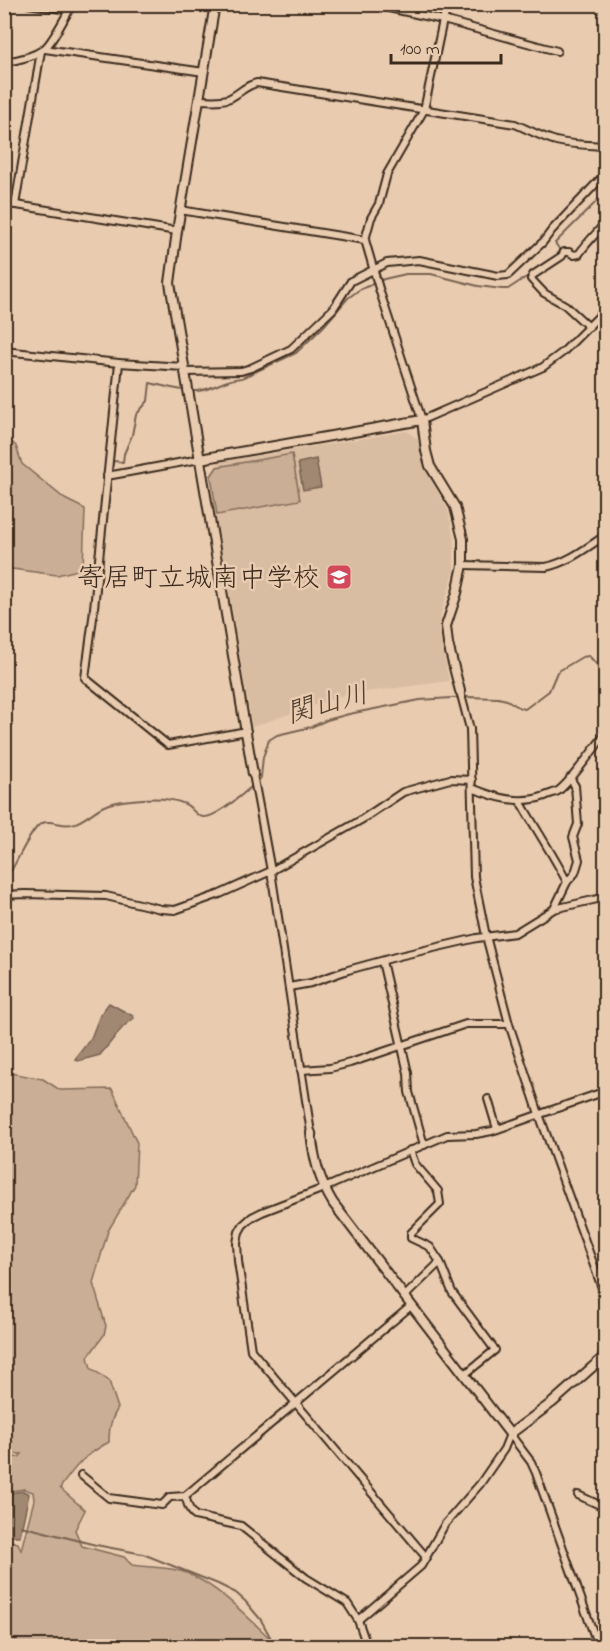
<svg xmlns="http://www.w3.org/2000/svg" width="610" height="1651" font-family="'Indie Flower','Klee One',sans-serif">
<style>
.built{fill:#d9bda2}
.green{fill:#caae96;stroke:#826c5a;stroke-width:1.5}
.water{fill:#a08873;stroke:#786251;stroke-width:1.5}
.lines{fill:none;stroke-linecap:round;stroke-linejoin:round}
.stream{stroke:#786251;stroke-width:2}
.minor-casing{stroke:#3b2a1e;stroke-width:10}
.tertiary-casing{stroke:#3b2a1e;stroke-width:12}
.minor{stroke:#e9ccb0;stroke-width:6}
.tertiary{stroke:#e9ccb0;stroke-width:8}
.labels{text-anchor:middle;stroke-width:5;stroke-linejoin:round;paint-order:stroke}
.poi-label{font-size:27px;fill:#3b2a1e;stroke:#e9ccb0;text-anchor:end}
.water-label{font-size:28px;font-style:italic;fill:#4f3d2f;stroke:#e9ccb0}
</style>
<rect width="100%" height="100%" fill="#e9ccb0"/>
<filter id="ink" filterUnits="userSpaceOnUse"><feTurbulence type="fractalNoise" baseFrequency=".0167" numOctaves="2"/><feDisplacementMap in="SourceGraphic" scale="12" xChannelSelector="R" yChannelSelector="G"/><feConvolveMatrix kernelMatrix="1 2 1 2 8 2 1 2 1" color-interpolation-filters="sRGB"/></filter>
<g filter="url(#ink)">
<!-- built -->
<path class="built" d="M407 431 418 439 421 457 428 473 448 510 454 539V571L451 583 441 613 439 632 449 681 344 695 252 727 209 476 219 462Z"/>
<!-- green -->
<g class="green">
<path d="M5 436 16 446 22 464 65 499 85 509 83 569 57 575 5 568Z"/>
<path d="M292 454 300 500 217 515 211 476 217 467Z"/>
<path d="M5 1072 43 1079 60 1090 112 1089 137 1143 135 1185 108 1231 93 1283 106 1326 104 1335 88 1357 91 1368 109 1381 118 1408C111 1419 109 1428 109 1442 85 1455 76 1465 60 1488L85 1510 75 1530 82 1546 124 1557 132 1565C150 1568 170 1566 187 1573 222 1588 251 1621 278 1646H5L4 1539 18 1543 21 1550 34 1500 33 1492 24 1489 11 1491 7 1498H5V1458L19 1457 22 1454 4 1453Z"/>
</g>
<!-- water -->
<g class="water">
<path d="M316 459 321 487 303 490 298 463Z"/>
<path d="M109 1003 133 1016 134 1018 123 1027 100 1055 78 1061 75 1059 91 1038 100 1015Z"/>
<path d="M23 1491 29 1494 20 1536H5V1494Z"/>
</g>
<g class="lines">
<!-- stream -->
<g class="stream">
<path d="M558 256 560 250 555 243 606 192"/>
<path d="M112 469 113 461 123 462 124 454 132 435 136 415 148 401 150 383C165 386 182 392 197 391 213 390 226 378 242 378L296 353 323 327 348 298 359 290 384 279 406 274H431L478 286 502 289H508L531 274"/>
<path d="M4 882C16 866 24 842 37 827 47 816 60 827 72 824 83 822 93 811 104 806 112 802 121 801 131 800 147 798 170 797 185 804 192 807 195 816 203 817 216 819 249 789 260 779L261 777 263 757 269 740 277 735 311 727 327 720 349 714 420 700 467 697 498 698 507 700 520 708 525 709 549 691 557 672 582 657 589 656 599 667 602 666 606 659"/>
<path d="M21 1526 96 1545 143 1554 218 1584 236 1593 245 1601 261 1620 275 1646"/>
</g>
<!-- minor casing -->
<g class="minor-casing">
<g id="minor">
<path d="M28 4 69 10"/>
<path d="M371 4 443 20 557 51"/>
<path d="M449 4 443 20 424 110 387 174 379 204 371 218 365 240 380 292 422 420 543 367 563 352 606 309"/>
<path d="M45 49 204 72"/>
<path d="M4 62C15 61 36 56 45 48 54 40 65 16 73 4"/>
<path d="M199 100C209 100 221 102 230 98 240 93 246 85 257 83L515 124C529 130 542 137 556 141 572 145 589 145 606 146"/>
<path d="M4 203 177 231"/>
<path d="M15 205 41 51"/>
<path d="M180 210 365 240"/>
<path d="M589 327 565 305 544 293 531 279 533 275 562 256 564 252H569L574 255 579 254C587 242 597 233 606 222"/>
<path d="M4 351 119 363 184 367"/>
<path d="M119 363 93 618 85 678 168 745 247 731"/>
<path d="M185 372 241 371 251 368 291 349 333 309 351 281 387 263 419 260 498 276 508 275 543 242 552 230 606 173"/>
<path d="M107 476 200 459"/>
<path d="M463 565 546 567C569 562 586 548 606 535"/>
<path d="M460 691 470 729 474 877 486 936 509 1024 539 1114 606 1299"/>
<path d="M253 774 271 871 311 1133"/>
<path d="M472 788C496 798 520 805 545 796 549 794 554 793 558 791 571 782 595 747 606 733"/>
<path d="M520 801C535 828 553 854 567 882"/>
<path d="M4 895 25 894 106 896 161 909 175 910 220 894 271 871 361 820 403 792 450 779 472 780"/>
<path d="M554 909 567 882 575 873 579 860 573 837 578 824 575 786 570 778"/>
<path d="M382 961 408 1073 409 1092 424 1145"/>
<path d="M289 987 311 983 348 970 399 956 477 938 515 933 554 909 606 897"/>
<path d="M301 1070 330 1068 350 1063 466 1024H509"/>
<path d="M488 1099 497 1129"/>
<path d="M410 1150 415 1164 438 1191 440 1204 411 1233V1238L430 1247 440 1262"/>
<path d="M405 1296 440 1262 452 1292 495 1350 464 1375"/>
<path d="M510 1434 531 1462 536 1473 598 1646"/>
<path d="M81 1475 109 1498 162 1505 170 1497 185 1496 411 1306"/>
<path d="M578 1495 606 1508"/>
<path d="M185 1496 189 1508 195 1516 241 1526 306 1578 347 1603 358 1620 367 1646"/>
<path d="M426 1557 251 1350 238 1261 237 1243 239 1232 243 1225 252 1217 262 1212 324 1188 447 1135 476 1134 492 1131 606 1091"/>
<path d="M358 1620 421 1566 445 1524 480 1484 504 1449 510 1434"/>
</g>
</g>
<!-- tertiary casing -->
<g class="tertiary-casing">
<g id="tertiary">
<path d="M215 4 177 231 170 283 253 774"/>
<path d="M200 459 422 420 426 451 430 466 455 507 463 539V565L457 593 446 626 448 644 460 691"/>
<path d="M311 1133C314 1159 319 1180 333 1203L510 1434 553 1402 606 1355"/>
</g>
</g>
<!-- minor -->
<use href="#minor" class="minor"/>
<!-- tertiary -->
<use href="#tertiary" class="tertiary"/>
</g>
</g>
<!-- icons -->
<defs>
<g id="school-square" transform="scale(1.35)"><rect x="-9" y="-9" width="18" height="18" rx="4" fill="#d1495b" stroke="#e9ccb0"/><path d="M0-5L7-2L0 1L-7-2ZM-4 1L0 2.5L4 1V4Q0 6-4 4Z" fill="#fff"/></g>
</defs>
<g fill-rule="evenodd">
<use href="#school-square" x="339" y="577"/>
</g>
<g class="labels">
<!-- poi labels -->
<g class="poi-label">
<text x="320" y="586">寄居町立城南中学校</text>
</g>
<!-- water labels -->
<g class="water-label">
<text transform="translate(327 702) rotate(-15)" y="10">関山川</text>
</g>
</g>
<!-- margin -->
<rect width="610" height="1651" fill="none" stroke="#e9ccb0" stroke-width="24"/>
<rect x="12" y="12" width="586" height="1627" fill="none" stroke="#3b2a1e" stroke-width="2" filter="url(#ink)"/>
<!-- scale -->
<path d="M391 54v9h110v-9" fill="none" stroke="#3b2a1e" stroke-width="3"/>
<text x="400" y="54" font-size="18" fill="#3b2a1e" stroke="#e9ccb0" stroke-width="4.5" paint-order="stroke">100 m</text>
</svg>
